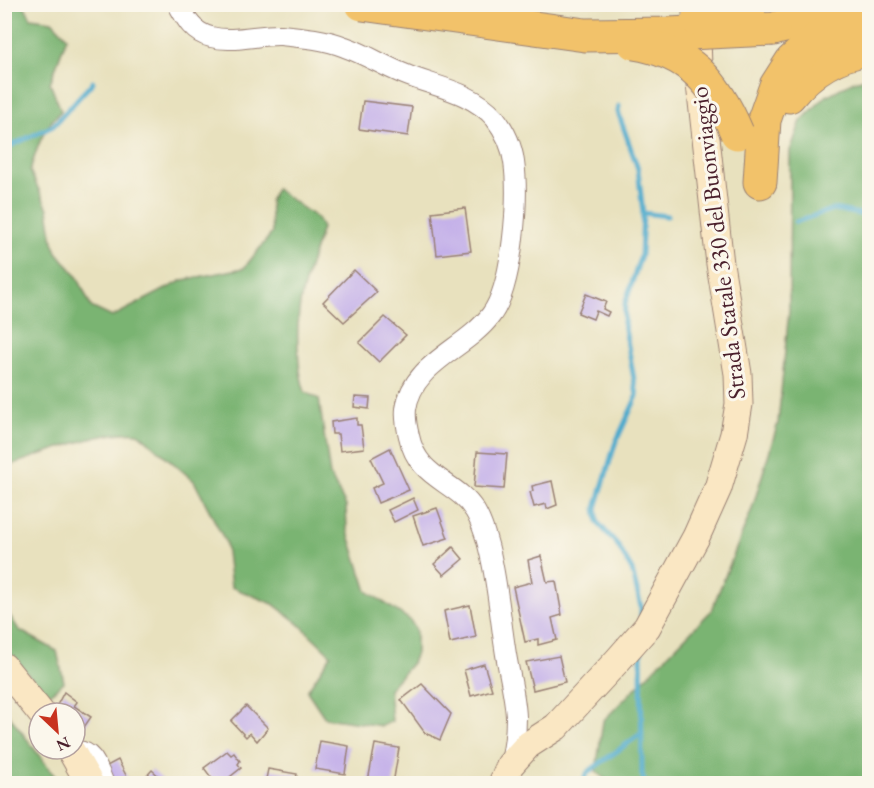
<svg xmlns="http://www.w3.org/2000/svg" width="874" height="788" font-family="'EB Garamond',serif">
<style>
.forest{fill:#7ab472;stroke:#626a4e;stroke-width:1.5}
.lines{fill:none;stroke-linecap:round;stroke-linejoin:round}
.stream{stroke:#4eaacc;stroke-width:5}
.building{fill:#c4b1e9}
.street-casing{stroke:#998074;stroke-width:22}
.secondary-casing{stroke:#998074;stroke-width:29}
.highway-casing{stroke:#998074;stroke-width:35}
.street{stroke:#fff;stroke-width:20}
.secondary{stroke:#fae7c3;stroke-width:27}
.highway{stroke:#f2c26a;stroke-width:33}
.highway-bridge-casing{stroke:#998074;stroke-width:35;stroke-linecap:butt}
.highway-bridge{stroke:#f2c26a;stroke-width:33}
.labels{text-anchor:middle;stroke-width:6;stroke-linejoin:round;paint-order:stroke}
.street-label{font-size:24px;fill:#4a1f2b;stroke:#fbf7ec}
</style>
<rect width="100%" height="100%" fill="#fbf7ec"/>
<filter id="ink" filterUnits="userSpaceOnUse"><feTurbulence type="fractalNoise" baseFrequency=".0167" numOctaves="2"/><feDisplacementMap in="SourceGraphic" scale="12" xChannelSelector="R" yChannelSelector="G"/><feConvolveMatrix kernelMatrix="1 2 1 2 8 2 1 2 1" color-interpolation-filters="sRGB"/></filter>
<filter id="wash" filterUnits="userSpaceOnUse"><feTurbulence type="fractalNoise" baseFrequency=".008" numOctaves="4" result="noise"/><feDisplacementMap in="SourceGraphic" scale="24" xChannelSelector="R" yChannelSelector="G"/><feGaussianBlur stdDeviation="1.35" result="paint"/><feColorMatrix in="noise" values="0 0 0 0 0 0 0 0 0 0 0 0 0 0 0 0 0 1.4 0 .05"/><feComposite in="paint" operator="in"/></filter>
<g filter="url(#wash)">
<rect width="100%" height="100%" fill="#e8e1be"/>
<!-- forest -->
<g class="forest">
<path d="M4 5H24L31 18 52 21 67 37 50 83 61 111C43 128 37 147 30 171L48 209 53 242 57 252 78 278 91 307 112 317 183 280 244 268 272 233 270 199 276 189 317 218 322 228C314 253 304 279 300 304 296 329 297 370 305 392L319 399 330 475 346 506 347 529 367 591 410 620 416 630V653L412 663 389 689 392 721 382 726 325 718 307 691 331 655 299 624 273 604 231 587 226 543 194 481 138 433C104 429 38 456 5 467Z"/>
<path d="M869 77V783H609L596 771 603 721 711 611 752 509 778 423 789 310 790 151 801 121 826 96 854 81Z"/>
<path d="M4 607 19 630 57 651 64 682 47 696 5 648Z"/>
<path d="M5 710 60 783H5Z"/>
</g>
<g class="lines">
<!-- stream -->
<g class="stream">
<path d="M619 106 618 112 638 169 643 213 641 255 625 304 624 323 637 396 615 444 596 508 598 523 617 544 632 570 641 607V616"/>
<path d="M4 149 53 126 93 82"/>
<path d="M643 213 667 216"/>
<path d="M796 222 833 209 870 216"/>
<path d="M641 650 642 774 645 784"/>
<path d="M581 784 588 772 642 733"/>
</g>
</g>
<g id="blocks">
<!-- building -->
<g class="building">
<path d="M363 101 412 107 408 136 359 129Z"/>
<path d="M465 208 471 251 437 255 432 212Z"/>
<path d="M354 270 377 292 344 322 323 302Z"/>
<path d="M586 294 606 302 603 309 609 312 607 316 596 311 593 319 578 313Z"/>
<path d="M385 317 406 335 379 362 359 343Z"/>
<path d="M355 397 370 398 369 409 354 407Z"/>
<path d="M357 418V425H361L364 448 340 451 338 434H332L331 422Z"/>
<path d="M390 448 409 490 378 503 372 488 383 483 371 458Z"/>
<path d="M477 452 507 454 504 489 474 487Z"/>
<path d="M552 481 557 505 547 509 546 504 534 507 530 492 533 491 532 486Z"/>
<path d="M413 498 418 510 394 522 388 510Z"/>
<path d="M437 508 448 538 423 546 413 516Z"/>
<path d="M453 547 463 559 444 575 434 564Z"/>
<path d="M541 556 547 582 556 581 562 615 552 618 557 640 538 645V639L525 642 513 587 532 582 528 560Z"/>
<path d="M470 605 476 637 450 643 444 611Z"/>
<path d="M559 656 565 682 533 690 526 662Z"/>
<path d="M484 664 492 690 471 696 464 670Z"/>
<path d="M422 684 451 714 440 740 425 733 401 700Z"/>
<path d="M64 692 77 702 74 706 91 717 80 733 75 729V713H57L54 711Z"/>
<path d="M246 706 268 728 257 741 250 733 246 737 231 721Z"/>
<path d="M320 741 349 746 345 774 315 769Z"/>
<path d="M375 744 399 748 393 784 368 781Z"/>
<path d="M227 751 231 755 234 753 240 761 238 764 241 768 221 784H216L204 768Z"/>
<path d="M118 760 129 781 124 784H110L103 768Z"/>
<path d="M268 769 297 774 295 784H265Z"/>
<path d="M152 770 163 780 161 784H142L141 782Z"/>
</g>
</g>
</g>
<g filter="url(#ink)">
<use href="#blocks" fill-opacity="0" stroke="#998074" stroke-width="1.5"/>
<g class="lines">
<!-- street casing -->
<g class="street-casing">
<g id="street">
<path d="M178 4C186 19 193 33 211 37 233 43 259 34 281 35 302 37 325 39 345 47 365 54 384 66 404 74 435 87 471 91 495 118 505 131 512 146 514 162 519 198 513 286 491 315 466 349 412 363 406 409 405 418 407 428 409 436 418 480 456 480 475 511 494 543 499 610 505 648 508 670 515 694 516 717 516 733 514 750 510 765"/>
<path d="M73 752C92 747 98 770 104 784"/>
</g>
</g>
<!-- secondary casing -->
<g class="secondary-casing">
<g id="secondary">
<path d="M4 667 41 713"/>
<path d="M70 749 90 784"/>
<path d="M502 784 510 765 528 745 556 727 617 661 647 627 696 537 718 488 734 434 739 404 738 374 720 264 698 66 696 12"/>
</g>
</g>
<!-- highway casing -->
<g class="highway-casing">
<g id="highway">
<path d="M773 29 846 10"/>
<path d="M789 96C809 71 837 53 870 49"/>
<path d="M760 182 764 120 776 86 792 61 820 36 870 13"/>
</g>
</g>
<!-- street -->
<use href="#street" class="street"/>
<!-- secondary -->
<use href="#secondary" class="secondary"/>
<!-- highway -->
<use href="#highway" class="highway"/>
<!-- highway-bridge casing -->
<g class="highway-bridge-casing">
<g id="highway-bridge">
<path d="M362 4 585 35 669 34 773 29"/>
<path d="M698 20 751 4"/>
<path d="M634 43C690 52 716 83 737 133"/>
</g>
</g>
<!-- highway-bridge -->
<use href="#highway-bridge" class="highway-bridge"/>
</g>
</g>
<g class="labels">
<!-- street labels -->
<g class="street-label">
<text transform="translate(718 243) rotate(-97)" y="8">Strada Statale 330 del Buonviaggio</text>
</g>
</g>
<!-- margin -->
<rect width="874" height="788" fill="none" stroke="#fbf7ec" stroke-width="24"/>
<!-- north arrow -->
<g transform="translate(57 731) rotate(154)"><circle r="28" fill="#fbf7ec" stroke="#b4a19f" stroke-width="1.5"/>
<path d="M0-4.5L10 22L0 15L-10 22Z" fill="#c8321e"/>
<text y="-9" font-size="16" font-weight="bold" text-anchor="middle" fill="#4a1f2b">N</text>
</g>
</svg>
